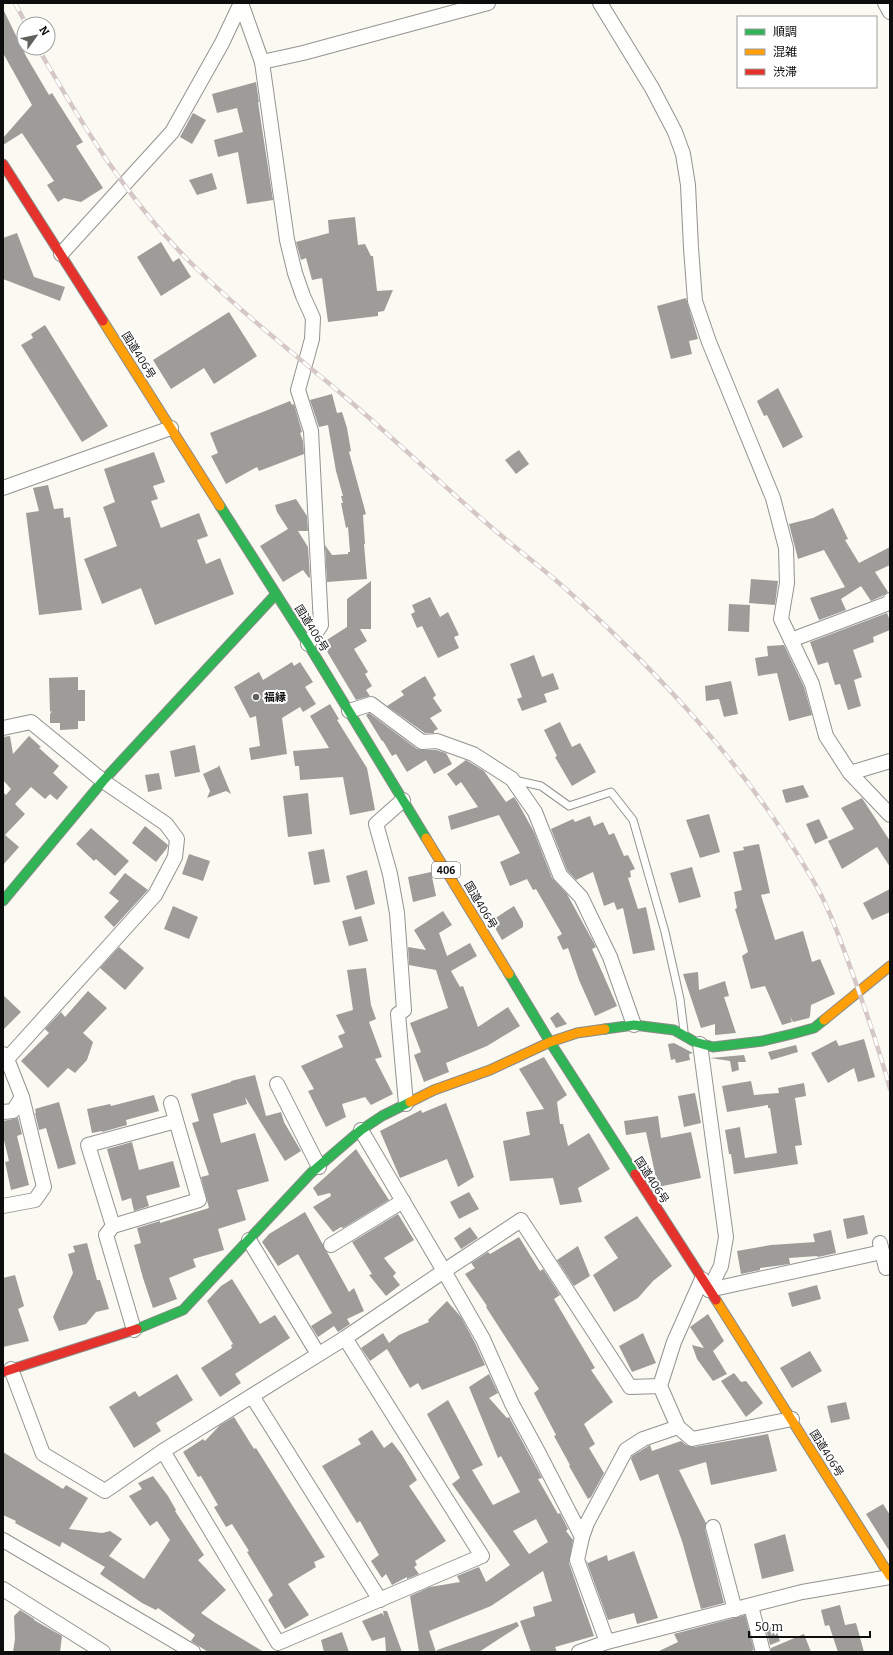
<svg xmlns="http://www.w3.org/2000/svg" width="893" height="1655" font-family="Bitter,'Noto Sans JP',serif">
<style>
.building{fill:#9e9c98;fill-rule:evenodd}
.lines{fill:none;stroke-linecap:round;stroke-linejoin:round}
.lane-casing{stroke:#949390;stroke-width:9}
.street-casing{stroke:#949390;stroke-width:16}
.fast-casing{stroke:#8a8a87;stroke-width:11}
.slow-casing{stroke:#8a8a87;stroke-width:11}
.jam-casing{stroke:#8a8a87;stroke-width:11}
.lane{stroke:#fefefd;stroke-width:7}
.street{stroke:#fefefd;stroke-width:14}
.fast{stroke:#30b455;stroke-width:9}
.slow{stroke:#ff9f0a;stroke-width:9}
.jam{stroke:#e5322d;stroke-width:9}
.rail-casing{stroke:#d5c7c6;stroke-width:4.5}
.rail{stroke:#fff;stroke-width:3;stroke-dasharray:9;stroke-linecap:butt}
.poi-dot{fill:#60605d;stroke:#fff;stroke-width:1.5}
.labels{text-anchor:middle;stroke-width:4;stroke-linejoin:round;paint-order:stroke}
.shield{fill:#fff;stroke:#565656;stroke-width:1}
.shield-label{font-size:10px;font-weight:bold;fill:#0d0d0d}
.street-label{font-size:11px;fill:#0d0d0d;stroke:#fff}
.poi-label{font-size:11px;font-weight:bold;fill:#0d0d0d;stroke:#fff;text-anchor:start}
</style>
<rect width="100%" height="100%" fill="#faf9f2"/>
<!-- building -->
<g class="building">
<path d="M3 9 26 56 49 95 52 93 83 142 76 146 103 188 81 202 64 198 58 202 47 185 54 181 22 133 3 145V138L32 105 3 53Z"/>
<path d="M256 82 259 102H258L273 200 247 204 238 152 218 157 214 140 243 132 237 108 217 113 212 94Z"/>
<path d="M193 113 206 120 192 144 180 137Z"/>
<path d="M212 173 217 189 197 195 189 180Z"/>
<path d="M355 217 358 245 365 244 371 256H373L377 291 393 290 384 311 378 312V316L328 322 322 278 312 280 306 258 301 260 296 242 329 233 328 220Z"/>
<path d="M17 233 34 277 65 287 60 301 3 279V238Z"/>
<path d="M161 242 173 262 179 258 191 277 161 296 137 257Z"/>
<path d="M686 298 698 339 689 341 692 354 671 359 657 306Z"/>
<path d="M229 312 257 356 214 384 204 368 171 389 153 360Z"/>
<path d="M45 325 108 426 82 442 21 345 33 338 31 334Z"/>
<path d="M778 388 803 437 783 448 767 415 764 416 757 401Z"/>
<path d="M332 394 337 413 342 412 347 428 351 451 349 452 366 514 363 515 365 544H364L367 579 327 582 325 545 332 555 348 554V552H350L348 527 346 528 341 503H343L341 496H343L336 471 328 425 319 427 310 400Z"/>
<path d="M290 401 292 405 294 404 302 432 300 433 303 441 304 454 259 471 257 467 226 484 211 456 218 453 210 433Z"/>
<path d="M519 450 529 464 516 474 505 460Z"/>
<path d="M154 452 165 482 153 486 158 499 151 501 161 528 199 513 208 536 197 540 206 564 220 558 234 594 155 625 141 588 102 604 84 559 117 546 103 507 115 502 104 469Z"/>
<path d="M48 485 54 509 63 508 64 518 70 517 82 610 39 615 26 513 39 511 33 488Z"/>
<path d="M296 499 307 516 308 531H298L308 547 310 577 309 578 303 570 283 582 260 546 288 529 277 512 275 505Z"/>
<path d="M833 508 848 539 845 540 859 563 890 547V565L875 572 888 592 882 596 871 601 861 586 841 599 846 610 819 620 810 598 845 587 824 550 798 559 789 524 813 518Z"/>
<path d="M751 579 778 581 775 605 749 603Z"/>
<path d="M371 581V629H360L367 641 354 649 368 672 365 674 372 686 366 690 370 696 356 700 322 643 347 627V599Z"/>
<path d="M430 597 440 617 448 612 459 635 454 637 459 648 438 658 422 626 417 628 411 614 415 612 412 605Z"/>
<path d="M729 604 750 605 749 632 728 631Z"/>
<path d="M887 613 890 621V630L873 637 874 642 853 650 862 677 854 680 861 706 848 710 840 684 835 685 828 662 818 665 810 642Z"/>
<path d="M784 645 804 687 812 715 789 721 777 673 758 676 755 658 768 656 767 646Z"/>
<path d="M534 655 542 677 553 673 559 689 544 694 547 702 522 711 517 699 522 697 510 664Z"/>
<path d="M292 662 294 666 300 662 313 682 305 687 316 704 303 712 300 707 282 718 287 754 251 760 249 748 260 746 256 716 250 718 234 687 259 672 263 680Z"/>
<path d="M425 676 436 695 433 698 442 711 430 718 438 729 434 731V733H425L387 706 404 695 401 691Z"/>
<path d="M78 677V690H85V721H78V729L60 730V723H50V714L52 711 50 712 49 678Z"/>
<path d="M731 681 738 714 724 717 719 699 706 701 705 686Z"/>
<path d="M330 704 339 719 337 720 367 768 375 810 350 815 343 777 300 780 299 766H295L293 751 329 748 310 716Z"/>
<path d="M369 713 417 749 423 750H436L446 753 452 764 434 774 426 760 407 772 396 754 392 756 383 741H382L366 715Z"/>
<path d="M560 722 572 747 580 743 596 772 572 786 555 757 557 756 544 730Z"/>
<path d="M10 736 13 754 29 736 41 747 39 748 59 766 53 773 68 787 57 800 50 794 45 799 31 787 15 804 25 814 5 835 19 847 3 865V792L6 795 11 789 3 780V737Z"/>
<path d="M195 745 200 772 175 777 170 751Z"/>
<path d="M466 760 484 771 506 802 514 797 518 803 534 832 552 878 567 894 596 947 592 949 617 1006 595 1016 579 980 568 948 563 950 557 937 562 934 536 889 533 890 527 879 510 886 500 862 520 853 499 815 451 830 448 816 478 807 461 782 456 786 447 774Z"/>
<path d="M219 765 231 794 226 791 207 798 210 791 203 774 218 767Z"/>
<path d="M159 773 162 789 148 792 145 775Z"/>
<path d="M803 785 809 797 786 803 782 790Z"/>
<path d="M308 793 312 834 288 837 283 796Z"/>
<path d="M862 798 890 841V867L877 847 842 869 828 841 854 829 841 808Z"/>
<path d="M709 814 720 852 700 858 686 820Z"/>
<path d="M590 816 594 826 603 822 609 835 614 833 624 856 628 855 635 869 630 871 631 877 628 878 638 909 646 907 655 950 633 954 623 908 617 910 614 902 604 906 593 872 576 880 567 870 551 829 573 819 575 822Z"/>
<path d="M819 819 828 838 815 844 806 824Z"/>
<path d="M145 826 168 845 167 848 156 862 132 843Z"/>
<path d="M91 828 129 861 115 876 96 859 94 861 76 844Z"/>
<path d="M759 844 770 893 761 895 775 940 803 931 812 962 820 959 835 994 811 1005 810 1016 809 1018 793 1022 790 1016 792 1022 782 1025 765 986 751 989 742 956 748 952 735 909 737 908 734 892 742 890 733 852 744 850 743 847Z"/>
<path d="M324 849 330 882 314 885 308 852Z"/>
<path d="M189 854 210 861 203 881 182 874Z"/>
<path d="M692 867 701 897 679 903 670 873Z"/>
<path d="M367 870 375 904 355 910 346 876Z"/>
<path d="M431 872 436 896 413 902 408 877Z"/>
<path d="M125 873 148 890 114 927 104 917 119 901 109 893Z"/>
<path d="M890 889V912L872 920 863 903Z"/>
<path d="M173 906 198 917 189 939 164 929Z"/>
<path d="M514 906 523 922V927L502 940 491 921Z"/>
<path d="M443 911 452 925 439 933 447 956 470 943 477 956 451 971 460 987 463 986 478 1027 508 1007 520 1026 487 1046 446 1063 449 1072 424 1082 414 1055 421 1052 410 1023 448 1008 436 970 409 965 408 947 426 950 414 930Z"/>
<path d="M361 916 368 941 349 946 342 921Z"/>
<path d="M119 947 144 968 125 990 100 968Z"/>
<path d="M366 968 371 1005 376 1019 369 1022 382 1057 375 1059 393 1094 371 1105 365 1097 342 1104 346 1117 326 1127 308 1091 314 1089 301 1066 343 1047 338 1036 345 1033 336 1015 353 1010 347 970Z"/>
<path d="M698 972 699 990 725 981 729 996 724 997 736 1033 715 1035V1024L701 1028 683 974Z"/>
<path d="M88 991 107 1008 83 1033 93 1042 87 1060 75 1073 68 1068 48 1088 21 1061 49 1033 45 1029 61 1012 65 1017Z"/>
<path d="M3 995 21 1012 3 1030Z"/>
<path d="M558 1012 567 1024 556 1028 550 1018Z"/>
<path d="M864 1039 875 1077 858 1082 854 1068 828 1083 811 1053 836 1040 839 1046Z"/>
<path d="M674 1043 693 1053 689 1054 690 1060 676 1063 675 1059 671 1060 668 1044Z"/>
<path d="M796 1045 798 1052 771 1060 768 1052Z"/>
<path d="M744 1055 746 1062H738L739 1070 732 1072 730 1061 710 1058Z"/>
<path d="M544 1057 567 1095 557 1102 560 1124H563L568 1146 589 1133 610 1169 578 1188 582 1202 560 1205 553 1178 510 1181 503 1141 530 1135 526 1112 544 1109 519 1069Z"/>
<path d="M255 1075 266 1116 281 1112 284 1122 301 1151 285 1161 245 1097 247 1104 213 1114 221 1143 255 1133 269 1181 237 1190 246 1220 218 1229 224 1250 193 1259 196 1267 169 1278 177 1299 153 1308 143 1278 134 1245 141 1243 137 1228 160 1221V1223L209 1208 201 1177 209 1175 192 1123 199 1121 191 1094 231 1082V1081Z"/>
<path d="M751 1081 754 1095 779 1093 778 1088 804 1083 806 1096 795 1098 802 1145 795 1146 798 1164 734 1174 731 1154H729L725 1130 740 1127 745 1158 777 1153 770 1108H768V1105L727 1112 722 1086Z"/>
<path d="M695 1093 701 1123 684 1127 678 1096Z"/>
<path d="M154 1095 159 1111 126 1120 127 1125 102 1132V1131L92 1133 87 1109 110 1104 111 1106Z"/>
<path d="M59 1102 76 1164 58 1169 46 1128 39 1130 35 1113H36L35 1109Z"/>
<path d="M446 1103 474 1177 458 1187 447 1159 400 1178 380 1131 421 1110 422 1113Z"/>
<path d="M658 1116 661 1138 691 1132 701 1178 658 1187 646 1132 626 1135 624 1121Z"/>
<path d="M18 1118 22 1134 17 1136 29 1185 11 1190 5 1162 9 1161 3 1136V1121Z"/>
<path d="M132 1142 139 1170 173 1161 180 1187 146 1196 149 1206 134 1211 131 1198 122 1201 107 1149Z"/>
<path d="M356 1149 389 1200 343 1228 341 1227 333 1232 313 1207 331 1196 330 1193 318 1196 313 1188Z"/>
<path d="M469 1192 479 1209 459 1219 450 1202Z"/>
<path d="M305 1212 349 1292 354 1288 364 1311 347 1319 350 1324 338 1332 334 1326 318 1337 311 1326 332 1313 298 1254 278 1266 262 1242 269 1234Z"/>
<path d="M398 1214 414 1240 384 1258 396 1273 393 1276 400 1285 386 1296 369 1275 372 1274 352 1242Z"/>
<path d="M864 1215 868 1234 847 1239 843 1219Z"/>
<path d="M637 1216 672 1266 653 1281 638 1298 614 1312 593 1275 618 1258 604 1237Z"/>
<path d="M470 1227 478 1238 461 1249 454 1238Z"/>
<path d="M831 1230 836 1253 818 1257 817 1256 789 1258 790 1264 760 1268V1270L741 1274 737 1251 771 1245 815 1242 813 1234Z"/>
<path d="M519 1237 540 1271 543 1269 560 1295 554 1299 595 1368 591 1370 613 1402 584 1424 595 1444 589 1448 604 1473 591 1497 588 1499 569 1466 570 1465 554 1436 556 1435 534 1393 539 1389 486 1307 487 1306 465 1274 475 1268 471 1263 488 1252 490 1254Z"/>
<path d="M87 1243 97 1280H100L109 1309 96 1312 86 1324 59 1331 53 1317 73 1273 68 1254 75 1252 73 1246Z"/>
<path d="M578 1246 590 1276 574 1286 557 1260Z"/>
<path d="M15 1275 24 1306 18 1309 29 1341 3 1347V1278Z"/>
<path d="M232 1279 260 1324 275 1315 290 1338 235 1374 241 1383 220 1397 201 1368 232 1348 231 1345 233 1344 207 1301 221 1286Z"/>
<path d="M817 1285 821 1299 792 1307 788 1293Z"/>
<path d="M447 1301 461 1317 475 1343 485 1365 422 1390 418 1383 410 1388 387 1349 370 1361 361 1348 383 1333 389 1343 399 1335 429 1322 428 1320Z"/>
<path d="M708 1314 724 1341 713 1351 727 1374 713 1381 697 1359 692 1345 704 1348 690 1327Z"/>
<path d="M643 1333 656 1363 632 1372 619 1346Z"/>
<path d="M810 1351 822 1371 792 1388 780 1368Z"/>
<path d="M734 1373 741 1382 746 1381 763 1403 746 1417 721 1381Z"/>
<path d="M177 1374 193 1400 156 1423 161 1431 134 1448 109 1407 135 1391 139 1397Z"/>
<path d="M489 1374 498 1393 489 1398 507 1418 509 1417 542 1478 538 1479 558 1514 560 1513 568 1529 566 1531 573 1540 569 1563 594 1636 555 1647 557 1652H531L520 1621 535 1616 533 1607 552 1601 543 1571 491 1606 429 1631 436 1652H419L410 1596 430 1587 460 1582 457 1576 479 1567 486 1582 510 1565 452 1484 460 1478 427 1414 448 1400 483 1465 472 1470 493 1505 520 1492 501 1456 498 1458 469 1387ZM536 1519 548 1542 529 1554 513 1531Z"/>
<path d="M846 1402 850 1419 831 1423 827 1406Z"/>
<path d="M234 1417 254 1449 256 1448 325 1557 314 1562 316 1567 288 1584 309 1615 285 1629 268 1600 273 1595 247 1552 249 1551 232 1524 226 1527 214 1507 218 1505 201 1476 198 1477 183 1452 203 1439 205 1441 220 1425Z"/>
<path d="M372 1430 384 1448 392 1442 402 1455 417 1480 409 1486 446 1541 415 1561 417 1565 414 1567 419 1574 407 1579V1577L392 1585 386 1574 382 1578 371 1561 379 1555 360 1521 357 1523 322 1466 361 1444 358 1439Z"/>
<path d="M768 1434 777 1471 711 1485 706 1462 679 1470 706 1523 705 1529 724 1603 701 1609 682 1541 658 1474 640 1481 631 1459 632 1456 650 1445 652 1451 681 1441 686 1445 694 1447Z"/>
<path d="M3 1452 63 1489 66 1485 88 1498 69 1529 102 1533 110 1531 122 1539 109 1556 144 1579 170 1540 157 1521 150 1526 129 1496 142 1489 138 1483 153 1476 168 1496 176 1510 175 1511 204 1555 198 1560 226 1590 201 1613 214 1622 264 1652H208L191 1641 195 1635 158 1608 156 1610 142 1603 100 1574 105 1567 62 1542 60 1547 15 1523 16 1521 3 1515Z"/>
<path d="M883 1504 890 1515V1552L866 1514Z"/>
<path d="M785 1534 794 1571 762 1579 754 1544Z"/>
<path d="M634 1551 658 1618 637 1624 634 1613 608 1620 586 1560 588 1563 607 1555 608 1561Z"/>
<path d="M840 1605 845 1625 856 1623 864 1652H838L829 1625 825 1626 821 1610Z"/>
<path d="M20 1610 34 1619V1620L62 1636 60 1652H13L15 1639 14 1616Z"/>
<path d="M383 1611H387L402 1652H386L385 1637 372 1641 362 1621 382 1613 384 1616Z"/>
<path d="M745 1615 754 1650 748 1652H657L678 1642 674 1634Z"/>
<path d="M517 1622 519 1626 479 1652H437V1650Z"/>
<path d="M775 1626 780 1641 770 1645 766 1629Z"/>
<path d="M342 1632 349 1652H324L321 1640Z"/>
<path d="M804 1634 811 1652H771V1648Z"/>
</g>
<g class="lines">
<!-- lane casing -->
<g class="lane-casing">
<path id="lane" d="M514 780 541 786 569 806 611 792 633 820 665 932 680 999 684 1031"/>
</g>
<!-- street casing -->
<g class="street-casing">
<g id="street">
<path d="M241 3 262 62 287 240 295 273 303 296 313 318 312 339 298 390 311 431 321 625 308 644"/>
<path d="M600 3 652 88 675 132 683 154 688 185 691 248 695 301 709 342 773 498 786 548 787 583 781 619 812 684 826 736 850 773 890 815"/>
<path d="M885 3 890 12"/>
<path d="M262 62 303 53 488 3"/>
<path d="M61 254 172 132 222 43 241 3"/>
<path d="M3 488 171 428"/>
<path d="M791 640 889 603 890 600"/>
<path d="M349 711 371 704 422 742 437 741 473 754 512 779 535 812 560 875 581 897 610 957 634 1025"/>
<path d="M3 728 31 722 103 781 166 824 177 839 175 857 155 895 7 1059"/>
<path d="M850 773 890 761"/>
<path d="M403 800 376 824 390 874 397 913 404 1010 398 1014 406 1104"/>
<path d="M700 1044 726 1237 721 1266 709 1290"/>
<path d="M3 1054 7 1059 22 1097 44 1187 35 1200 3 1206"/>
<path d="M277 1084 319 1167"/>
<path d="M3 1112 13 1111 22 1097"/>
<path d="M113 1226 88 1145 176 1121"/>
<path d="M249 1240 318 1354"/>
<path d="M880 1243 886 1268"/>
<path d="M331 1245 403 1201"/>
<path d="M702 1279 674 1342 660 1386 678 1427 692 1439 792 1419"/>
<path d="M709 1290 882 1252"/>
<path d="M134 1330 106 1235 113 1226 199 1200 171 1103"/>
<path d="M11 1369 43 1454 105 1491 163 1451 345 1338 444 1271 361 1130"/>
<path d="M252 1396 380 1600"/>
<path d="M163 1451 278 1643 482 1556 345 1338"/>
<path d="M713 1527 735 1610"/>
<path d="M582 1537 537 1450 512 1404 483 1339 444 1271 521 1220 630 1387 660 1386"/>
<path d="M3 1540 193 1652"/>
<path d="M3 1589 103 1652"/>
<path d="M751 1606 763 1652"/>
<path d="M607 1642 577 1560 582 1537 587 1523 626 1450 643 1439 678 1427"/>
<path d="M579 1652 607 1642 802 1592 890 1577"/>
</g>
</g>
<!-- fast casing -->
<g class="fast-casing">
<g id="fast">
<path d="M220 506 308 644 426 838"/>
<path d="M3 901 103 781 276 594"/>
<path d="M509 974 550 1042 635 1174"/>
<path d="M605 1029 634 1025 674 1030 695 1042 713 1047 763 1041 792 1034 814 1028 824 1020"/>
<path d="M137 1329 183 1310 311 1173 361 1130 382 1116 410 1102"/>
</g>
</g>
<!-- slow casing -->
<g class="slow-casing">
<g id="slow">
<path d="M103 321 220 506"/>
<path d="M426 838 509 974"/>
<path d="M824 1020 890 966"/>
<path d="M410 1102 434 1090 490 1070 550 1042 577 1033 605 1029"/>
<path d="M716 1300 890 1576"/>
</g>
</g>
<!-- jam casing -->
<g class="jam-casing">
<g id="jam">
<path d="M3 164 103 321"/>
<path d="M635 1174 716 1300"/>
<path d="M3 1372 137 1329"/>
</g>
</g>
<!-- lane -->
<use href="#lane" class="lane"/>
<!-- street -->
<use href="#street" class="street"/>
<!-- fast -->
<use href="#fast" class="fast"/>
<!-- slow -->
<use href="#slow" class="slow"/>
<!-- jam -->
<use href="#jam" class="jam"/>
<!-- rail casing -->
<g class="rail-casing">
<g id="rail">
<path d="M15 3 26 24"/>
<path d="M38 48C81 123 127 199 189 261 237 309 292 352 344 396 391 436 436 479 483 520 510 544 540 566 567 590 661 675 747 767 811 877 829 906 840 940 852 972 866 1011 879 1049 890 1089"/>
</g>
</g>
<!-- rail -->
<use href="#rail" class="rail"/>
</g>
<!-- markers -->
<circle class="poi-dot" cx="256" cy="697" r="4"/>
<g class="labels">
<!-- shield labels -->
<rect class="shield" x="432" y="862" width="28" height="16" rx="3"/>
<g class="shield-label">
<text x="446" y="874">406</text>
</g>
<!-- street labels -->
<g class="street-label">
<text transform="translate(139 355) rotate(58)" y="4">国道406号</text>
<text transform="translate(312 628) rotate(58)" y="4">国道406号</text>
<text transform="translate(481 905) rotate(59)" y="4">国道406号</text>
<text transform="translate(652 1180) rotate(57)" y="4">国道406号</text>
<text transform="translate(827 1453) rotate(58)" y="4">国道406号</text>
</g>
<!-- poi labels -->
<g class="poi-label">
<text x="264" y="701">福縁</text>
</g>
</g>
<!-- border -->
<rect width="893" height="1655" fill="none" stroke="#0d0d0d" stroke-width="8"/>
<!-- legend -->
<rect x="737" y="16" width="140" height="72" fill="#ffffff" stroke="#9e9e9e"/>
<rect x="745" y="29" width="20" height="6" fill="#30b455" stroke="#9e9e9e"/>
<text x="773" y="36" font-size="12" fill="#0d0d0d">順調</text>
<rect x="745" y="49" width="20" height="6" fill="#ff9f0a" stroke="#9e9e9e"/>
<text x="773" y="56" font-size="12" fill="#0d0d0d">混雑</text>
<rect x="745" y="69" width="20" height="6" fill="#e5322d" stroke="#9e9e9e"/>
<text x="773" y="76" font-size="12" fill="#0d0d0d">渋滞</text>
<!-- north arrow -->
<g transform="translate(36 36) rotate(57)"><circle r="19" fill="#ffffff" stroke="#9e9e9e"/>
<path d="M0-3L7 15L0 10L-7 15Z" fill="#60605d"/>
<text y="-6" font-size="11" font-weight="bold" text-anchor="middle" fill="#0d0d0d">N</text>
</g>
<!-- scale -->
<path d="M749 1631v6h121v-6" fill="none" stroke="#0d0d0d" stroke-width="2"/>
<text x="755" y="1631" font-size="12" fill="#0d0d0d" stroke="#ffffff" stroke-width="3" paint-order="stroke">50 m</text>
</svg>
